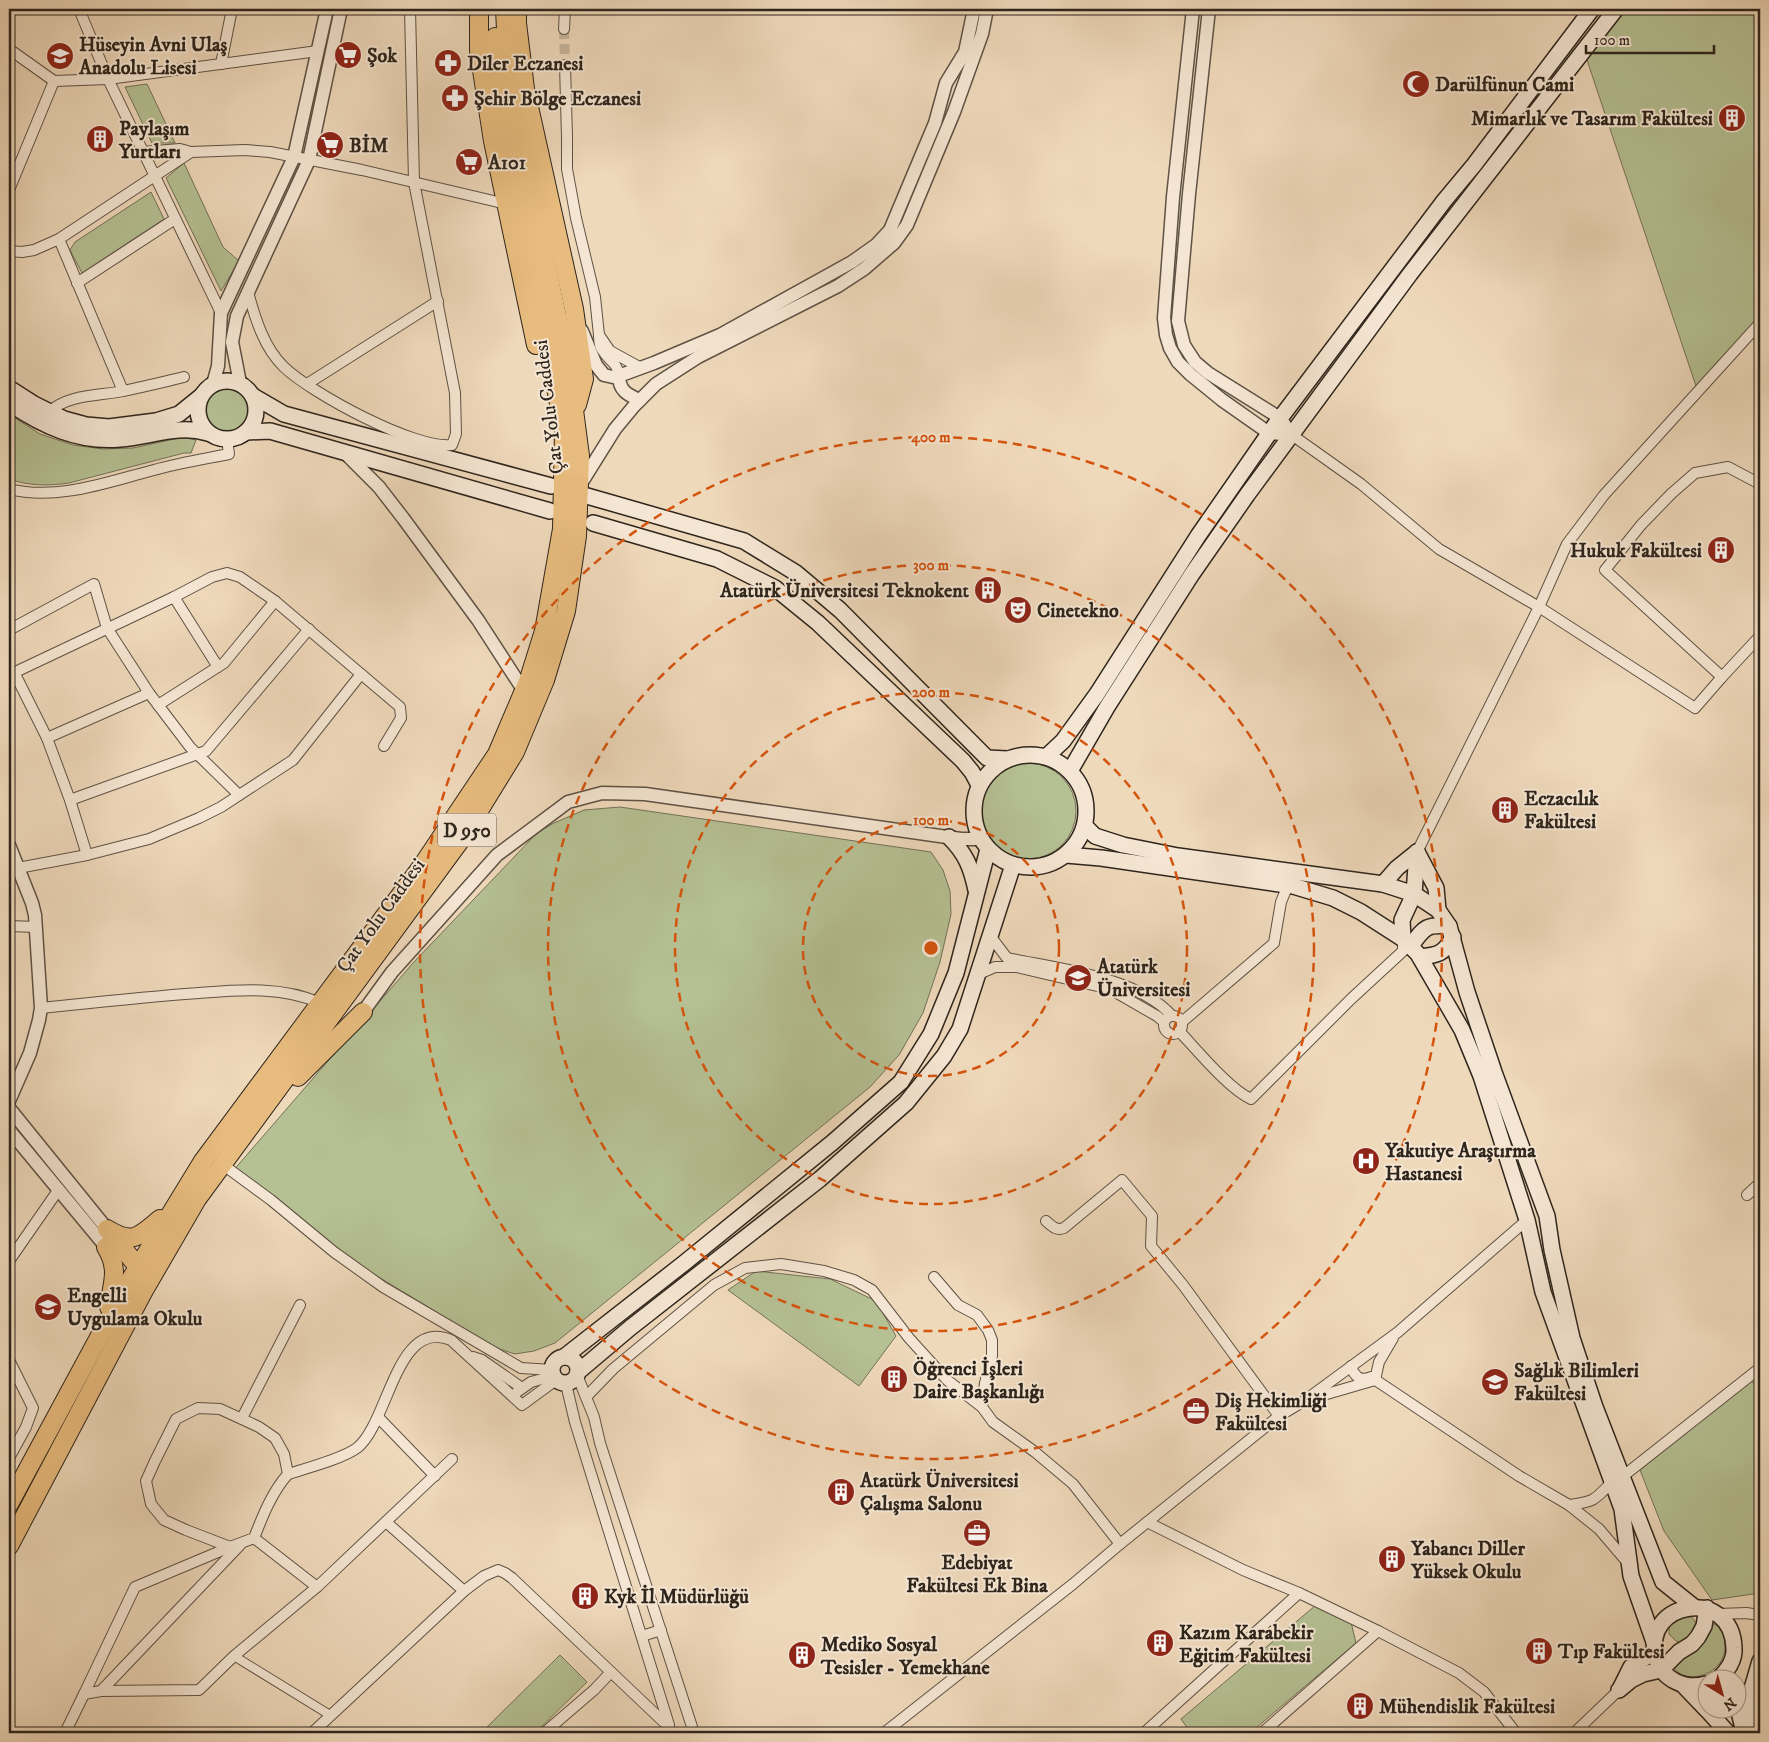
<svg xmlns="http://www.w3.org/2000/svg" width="1769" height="1742" font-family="'IM FELL DW Pica',serif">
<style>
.green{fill:#b5c093;stroke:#727258}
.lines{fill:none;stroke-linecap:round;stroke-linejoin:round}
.minor-tunnel{stroke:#c8b59b;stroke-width:10;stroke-dasharray:10 5;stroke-linecap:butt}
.pedestrian-casing{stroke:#5e5244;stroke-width:10}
.minor-casing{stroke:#5e5244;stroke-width:12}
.tertiary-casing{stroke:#5e5244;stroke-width:15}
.secondary-casing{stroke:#2e251c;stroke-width:18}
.trunk-casing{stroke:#2e251c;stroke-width:20}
.pedestrian{stroke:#f5e6d3;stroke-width:8}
.minor{stroke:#f5e6d3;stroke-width:10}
.tertiary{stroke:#f5e6d3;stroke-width:12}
.secondary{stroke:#f5e6d3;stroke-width:15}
.trunk{stroke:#e8bc7e;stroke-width:18}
.ring{fill:none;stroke:#d5540e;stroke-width:2.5;stroke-dasharray:9 6}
.labels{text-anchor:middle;stroke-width:4;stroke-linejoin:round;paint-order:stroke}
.shield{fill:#f5e6d3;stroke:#6a5f53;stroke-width:1}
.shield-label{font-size:19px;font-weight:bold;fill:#2e251c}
.poi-label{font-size:20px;font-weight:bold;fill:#2e251c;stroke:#f5e6d3;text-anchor:start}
.street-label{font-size:20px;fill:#2e251c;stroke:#f5e6d3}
.centre{fill:#d5540e;stroke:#f5e6d3;stroke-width:2.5}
.ring-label{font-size:15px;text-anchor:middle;font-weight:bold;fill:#d5540e;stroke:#f5e6d3;stroke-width:4;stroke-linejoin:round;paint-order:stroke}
</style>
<rect width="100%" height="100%" fill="#efd9bb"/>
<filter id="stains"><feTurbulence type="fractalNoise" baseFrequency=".004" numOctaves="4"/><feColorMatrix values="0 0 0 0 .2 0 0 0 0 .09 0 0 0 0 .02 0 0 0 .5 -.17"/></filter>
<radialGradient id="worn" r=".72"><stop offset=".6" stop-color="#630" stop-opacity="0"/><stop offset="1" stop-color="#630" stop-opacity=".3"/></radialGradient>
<!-- green -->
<g class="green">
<path d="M1616 9H1760V323L1698 392 1584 51Z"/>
<path d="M147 84 175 143H152L125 87Z"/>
<path d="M184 163 223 247 239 261 221 291 166 178Z"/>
<path d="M151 192 164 219 82 273 70 250 75 242Z"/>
<circle cx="227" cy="411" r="24"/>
<path d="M9 414 40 434 73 445 103 449 133 448 183 437 196 440 191 453H184L69 483C48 486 29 486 9 479Z"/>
<circle cx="1028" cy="811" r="48"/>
<path d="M620 807 931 852 943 870 950 891 951 914 940 962 923 1013 899 1055 870 1087 555 1343 534 1351 515 1354 496 1348 352 1261 232 1172 413 963 537 833 554 823 584 810Z"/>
<path d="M756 1271 830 1279 876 1301 896 1336 859 1386 728 1290Z"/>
<path d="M1751 1381 1760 1388V1593L1712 1600 1664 1531 1640 1470Z"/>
<path d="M1316 1605 1351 1622 1356 1643 1250 1733H1191L1181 1719Z"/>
<path d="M1688 1615C1696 1619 1697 1625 1696 1634L1681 1643 1676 1641 1669 1634V1624Z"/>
<path d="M1709 1623C1718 1624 1722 1630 1724 1638 1733 1676 1679 1689 1673 1664 1692 1651 1708 1649 1709 1623Z"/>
<path d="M560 1655 587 1682 535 1733H485L483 1731Z"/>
</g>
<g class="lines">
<!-- minor-tunnel -->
<path class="minor-tunnel" d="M564 29 565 65"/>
<!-- pedestrian casing -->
<g class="pedestrian-casing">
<path id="pedestrian" d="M234 1656 330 1715"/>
</g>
<!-- minor casing -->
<g class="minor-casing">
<g id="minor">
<path d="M79 9 108 79 221 313"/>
<path d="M564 29 565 9"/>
<path d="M9 49 54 81 108 79 318 51"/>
<path d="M221 64 232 9"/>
<path d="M565 65 567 137V169L576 218 595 297 599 335"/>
<path d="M143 152 180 149 191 152 245 150 270 152 362 170 498 202 506 201"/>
<path d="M9 190 54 81"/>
<path d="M59 239 123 391"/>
<path d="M9 251 22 252 34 250 59 239 191 152"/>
<path d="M77 283 175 219"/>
<path d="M248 292C255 318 264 348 284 367 311 393 416 450 452 445L456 434 455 393 414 182 410 9"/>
<path d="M619 376C618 363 609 361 603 351 599 347 599 340 599 335L610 351 641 368"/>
<path d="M307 384 438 301"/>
<path d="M49 412C68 394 99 396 123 391 143 387 163 382 184 377"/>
<path d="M1292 435 1361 484 1439 549 1539 607 1695 708 1722 677"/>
<path d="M1760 484 1728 467 1695 473 1671 494 1641 525 1605 570 1722 677 1760 636"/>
<path d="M9 489C58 501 107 482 154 470 179 463 204 459 229 454L227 439"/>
<path d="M174 597 218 667"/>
<path d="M9 630 94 584 107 628 149 693 190 747 239 795"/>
<path d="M14 672 47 738"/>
<path d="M361 674 400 707 401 718 384 746"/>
<path d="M9 675 174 597 212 577 227 573 240 577 275 601 361 674 293 760 221 807 199 818 149 839 87 855 18 868"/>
<path d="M158 705 224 663 275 601"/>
<path d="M70 800 206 751 309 629"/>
<path d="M1417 852 1539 607 1567 544 1604 495 1760 323"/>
<path d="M87 855 70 800 47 738 149 693"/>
<path d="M9 926 36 927"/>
<path d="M991 937 1007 958C1055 968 1139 977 1172 1016"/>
<path d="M979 974 995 967H1017L1110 989 1157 1016 1164 1022"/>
<path d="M41 1008C89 1003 137 998 185 994 229 991 278 984 320 1003"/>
<circle cx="1173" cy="1025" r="9"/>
<path d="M1182 1022 1274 943 1281 902 1288 885"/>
<path d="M1179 1031C1197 1050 1229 1089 1251 1099L1351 999 1403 951V939"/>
<path d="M222 1164 271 1200 334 1252 383 1287 521 1368 552 1370"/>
<path d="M1747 1195 1760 1183"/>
<path d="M1046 1221C1052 1226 1056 1231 1064 1228L1122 1180 1152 1216 1151 1246 1183 1285 1279 1416"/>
<path d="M9 1261 59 1189"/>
<path d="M934 1277 958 1305 977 1315 988 1330 992 1340V1356L985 1383 982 1407 993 1422 1035 1452 1073 1484 1120 1544"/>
<path d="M473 1357 482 1360 522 1388"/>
<path d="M9 1360 33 1408 26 1427 9 1458"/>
<path d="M1351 1366C1354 1376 1360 1382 1371 1377L1519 1476 1569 1505 1599 1529 1628 1563"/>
<path d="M577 1375 594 1417 600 1443 694 1733"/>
<path d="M566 1384 575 1422 669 1725"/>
<path d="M517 1392 531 1382 553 1376"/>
<path d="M587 1396 613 1369 714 1285 745 1268 781 1264 824 1271 854 1280 872 1290 909 1338 947 1380 982 1407"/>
<path d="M1313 1398 1375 1380 1379 1362 1393 1338"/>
<path d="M198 1408 220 1409 259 1427 275 1438 284 1454 288 1474C272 1492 263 1515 254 1538L230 1547 186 1530 164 1520 151 1504 146 1481 155 1461 176 1419Z"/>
<path d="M378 1417 435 1476"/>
<path d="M242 1418 300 1305"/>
<path d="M288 1474C307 1468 342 1459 357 1448 389 1423 396 1317 451 1340L522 1405 556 1380"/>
<path d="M1622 1477 1760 1368"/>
<path d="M1569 1505C1593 1502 1594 1501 1611 1483"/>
<path d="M386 1522 464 1591"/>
<path d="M1147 1522 1243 1570 1299 1593 1378 1631 1459 1673 1484 1692 1516 1733"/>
<path d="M254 1538 317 1587"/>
<path d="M230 1547 135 1587 84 1694 101 1691 199 1690 234 1656 317 1587 452 1459"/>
<path d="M1719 1614 1746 1613 1760 1615"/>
<path d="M642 1636 661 1630"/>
<path d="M101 1691 240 1545"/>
<path d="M65 1733 84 1694"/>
<path d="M312 1733 464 1591 484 1576 498 1570 505 1573 512 1578 669 1727"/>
<path d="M544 1733 594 1690 611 1672"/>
<path d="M884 1733 1073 1584 1120 1544 1279 1416 1304 1401 1398 1332 1527 1220"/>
<path d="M1144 1733 1299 1593"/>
<path d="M1262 1733 1378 1631"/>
<path d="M1574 1733 1619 1690"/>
</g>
</g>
<!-- tertiary casing -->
<g class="tertiary-casing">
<g id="tertiary">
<path d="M1193 9 1173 197 1164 318 1166 335 1170 348 1178 362 1190 374 1222 400 1269 433 1292 435"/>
<path d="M1209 9 1189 194 1178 321 1184 345 1195 362 1208 373 1280 418 1292 435"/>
<path d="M582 331 596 365 604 375 613 377 624 374 654 363 720 335 852 262 876 245 890 230 935 123 946 83 965 52 974 9"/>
<path d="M619 376C619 390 627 395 640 400"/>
<path d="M240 383 232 342 237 316 309 160 341 9"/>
<path d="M213 384 218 366 221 313 294 157 327 9"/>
<path d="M344 452 379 487 403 518 478 620 524 691"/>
<path d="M580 485 615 429 634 406 656 384 698 357 838 286 864 269 894 243 907 225 954 112 982 34 987 9"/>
<path d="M9 845 32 903 35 915 41 1008 39 1020 30 1053 9 1101"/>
<path d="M363 1012 392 972 497 855 568 802 602 793 645 794 961 839H980"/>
<path d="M9 1108 107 1229"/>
<path d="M9 1130 106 1247"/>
</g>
</g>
<!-- secondary casing -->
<g class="secondary-casing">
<g id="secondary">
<circle cx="227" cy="410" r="29"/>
<path d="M9 388 34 404 64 419 86 425 109 427 156 421 179 414 200 397"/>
<path d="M253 396 284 414 551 486"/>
<path d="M9 403C43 426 79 443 120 439 151 437 177 424 208 433"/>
<path d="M246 432 270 431 550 511"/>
<path d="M587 496 744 541 796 573 840 610 987 758 1007 759"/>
<path d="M593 523 717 559 775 588 818 623 963 761 972 772 979 785"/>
<circle cx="1030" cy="811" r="56"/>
<path d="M1047 756 1063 741 1097 694 1198 536 1275 425 1444 201 1474 165 1592 9"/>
<path d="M1070 771 1107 707 1192 574 1247 495 1410 274 1616 9"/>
<path d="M1085 826 1095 836 1123 845 1178 856 1383 884 1414 894 1438 910 1449 926 1467 992 1494 1072 1547 1216 1552 1250 1572 1338 1595 1407 1663 1582 1693 1606"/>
<path d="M949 837C966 854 971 867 976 890"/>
<path d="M1417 852 1436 888 1438 910"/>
<path d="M1066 855 1101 858 1293 886 1333 898 1361 912 1403 939 1418 954 1462 1030 1481 1076 1527 1220 1543 1292 1622 1509 1631 1576 1654 1642"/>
<path d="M1383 884 1397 868 1417 852"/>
<path d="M1403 939 1402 920 1414 894 1417 852"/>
<path d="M1410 947C1424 928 1425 924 1449 926"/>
<path d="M1420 957C1438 955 1444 954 1453 937"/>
<circle cx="565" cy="1370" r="13"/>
<path d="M564 1357 683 1264 833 1142 901 1082 931 1034 956 973 988 849"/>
<path d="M578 1372 630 1328 820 1179 906 1103 944 1056 960 1029 1013 865"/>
<path d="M1706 1684C1685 1690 1662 1680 1656 1657 1641 1601 1732 1586 1734 1648 1735 1660 1727 1672 1717 1680"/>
<path d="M1684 1686 1706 1709"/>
<path d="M1621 1687 1631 1667 1654 1652"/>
<path d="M1619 1690 1631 1680 1643 1674 1661 1670 1679 1652 1692 1644 1698 1637 1704 1626 1707 1608"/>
<path d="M1736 1700 1744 1732"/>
<path d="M1707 1710 1728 1733"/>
<path d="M1749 1733 1751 1692 1760 1661"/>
</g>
</g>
<!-- trunk casing -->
<g class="trunk-casing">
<g id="trunk">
<path d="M479 9V51L493 141 536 345"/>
<path d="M517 9V23L525 89 574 309 584 379 577 405"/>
<path d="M298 1077 363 1012"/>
<path d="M107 1229C134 1245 138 1237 160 1219"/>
<path d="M109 1231 138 1267 140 1277"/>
<path d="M106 1247C120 1270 112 1283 109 1307"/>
<path d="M9 1504 129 1282 203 1161 422 866 497 754 529 679 544 631 562 529 564 430 520 198 496 62 495 37"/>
<path d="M9 1546 143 1292 197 1199 462 838 515 752 545 680 566 611 577 536 580 456 569 372 534 208 507 50 505 9"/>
</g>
</g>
<!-- pedestrian -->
<use href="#pedestrian" class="pedestrian"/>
<!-- minor -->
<use href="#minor" class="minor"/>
<!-- tertiary -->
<use href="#tertiary" class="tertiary"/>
<!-- secondary -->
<use href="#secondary" class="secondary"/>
<!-- trunk -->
<use href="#trunk" class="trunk"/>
</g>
<!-- distance rings -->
<g class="ring">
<circle cx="931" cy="948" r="128"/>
<circle cx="931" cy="948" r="256"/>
<circle cx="931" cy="948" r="383"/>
<circle cx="931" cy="948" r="511"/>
</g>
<!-- icons -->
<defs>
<g id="supermarket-disc" transform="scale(1.4375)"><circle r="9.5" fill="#8f2418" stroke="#f5e6d3"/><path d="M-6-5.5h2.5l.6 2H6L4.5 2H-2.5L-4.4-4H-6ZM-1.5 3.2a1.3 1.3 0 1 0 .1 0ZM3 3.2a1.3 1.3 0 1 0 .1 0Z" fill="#fff"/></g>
<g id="school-disc" transform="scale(1.4375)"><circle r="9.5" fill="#8f2418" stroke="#f5e6d3"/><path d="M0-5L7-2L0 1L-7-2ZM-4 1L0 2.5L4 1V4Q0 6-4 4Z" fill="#fff"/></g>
<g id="pharmacy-disc" transform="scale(1.4375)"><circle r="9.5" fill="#8f2418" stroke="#f5e6d3"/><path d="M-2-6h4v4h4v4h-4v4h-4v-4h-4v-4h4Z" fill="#fff"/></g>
<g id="mosque-disc" transform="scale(1.4375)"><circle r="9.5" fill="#8f2418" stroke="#f5e6d3"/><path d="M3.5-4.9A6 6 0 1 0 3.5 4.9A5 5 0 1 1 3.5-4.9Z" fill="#fff"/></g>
<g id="building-disc" transform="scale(1.4375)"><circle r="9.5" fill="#8f2418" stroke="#f5e6d3"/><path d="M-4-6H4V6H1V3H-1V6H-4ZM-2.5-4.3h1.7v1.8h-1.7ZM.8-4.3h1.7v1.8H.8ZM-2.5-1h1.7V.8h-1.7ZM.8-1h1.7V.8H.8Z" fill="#fff"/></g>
<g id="theatre-disc" transform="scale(1.4375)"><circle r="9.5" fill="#8f2418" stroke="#f5e6d3"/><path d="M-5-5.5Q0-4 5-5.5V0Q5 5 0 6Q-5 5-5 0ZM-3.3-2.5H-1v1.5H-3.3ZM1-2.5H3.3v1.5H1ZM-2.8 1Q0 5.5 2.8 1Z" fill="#fff"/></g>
<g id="university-disc" transform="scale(1.4375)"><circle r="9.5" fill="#8f2418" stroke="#f5e6d3"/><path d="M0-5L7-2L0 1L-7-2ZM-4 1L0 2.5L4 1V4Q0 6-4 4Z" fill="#fff"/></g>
<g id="hospital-disc" transform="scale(1.4375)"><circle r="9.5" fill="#8f2418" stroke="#f5e6d3"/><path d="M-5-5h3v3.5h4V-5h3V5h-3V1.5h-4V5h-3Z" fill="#fff"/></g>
<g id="office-disc" transform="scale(1.4375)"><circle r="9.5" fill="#8f2418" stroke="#f5e6d3"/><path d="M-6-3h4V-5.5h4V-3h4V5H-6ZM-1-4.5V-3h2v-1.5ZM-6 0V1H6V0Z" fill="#fff"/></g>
</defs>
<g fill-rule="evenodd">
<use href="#supermarket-disc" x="348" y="55"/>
<use href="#school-disc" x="60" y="56"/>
<use href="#pharmacy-disc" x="448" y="63"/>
<use href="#mosque-disc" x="1416" y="84"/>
<use href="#pharmacy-disc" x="455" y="98"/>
<use href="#building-disc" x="1732" y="118"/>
<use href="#building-disc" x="100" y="139"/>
<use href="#supermarket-disc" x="330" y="145"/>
<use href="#supermarket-disc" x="469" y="162"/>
<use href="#building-disc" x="1721" y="550"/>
<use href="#building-disc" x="988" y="590"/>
<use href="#theatre-disc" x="1018" y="610"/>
<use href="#building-disc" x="1505" y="810"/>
<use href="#university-disc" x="1078" y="978"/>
<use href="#hospital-disc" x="1366" y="1161"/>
<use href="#school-disc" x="48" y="1307"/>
<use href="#building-disc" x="894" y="1379"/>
<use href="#university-disc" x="1495" y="1382"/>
<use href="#office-disc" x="1196" y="1411"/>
<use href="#building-disc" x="841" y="1492"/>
<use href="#office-disc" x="977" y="1533"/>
<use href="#building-disc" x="1392" y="1559"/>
<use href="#building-disc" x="585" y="1596"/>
<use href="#building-disc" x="1160" y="1643"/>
<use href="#building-disc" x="1539" y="1651"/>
<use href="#building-disc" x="802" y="1655"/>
<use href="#building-disc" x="1360" y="1706"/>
</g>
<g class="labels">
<!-- shield labels -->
<rect class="shield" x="438" y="813.5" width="58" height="33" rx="4"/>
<g class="shield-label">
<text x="467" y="837">D 950</text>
</g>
<!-- poi labels -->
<g class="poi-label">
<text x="79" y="51">Hüseyin Avni Ulaş<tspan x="79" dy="23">Anadolu Lisesi</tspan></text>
<text x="367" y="62">Şok</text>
<text x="467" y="70">Diler Eczanesi</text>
<text x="1435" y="91">Darülfünun Cami</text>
<text x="474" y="105">Şehir Bölge Eczanesi</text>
<text x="1713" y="125" text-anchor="end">Mimarlık ve Tasarım Fakültesi</text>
<text x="119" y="135">Paylaşım<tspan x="119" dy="23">Yurtları</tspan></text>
<text x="349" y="152">BİM</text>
<text x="488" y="169">A101</text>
<text x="1702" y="557" text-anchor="end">Hukuk Fakültesi</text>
<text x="969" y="597" text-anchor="end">Atatürk Üniversitesi Teknokent</text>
<text x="1037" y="617">Cinetekno</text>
<text x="1524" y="805">Eczacılık<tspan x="1524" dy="23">Fakültesi</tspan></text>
<text x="1097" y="973">Atatürk<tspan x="1097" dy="23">Üniversitesi</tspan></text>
<text x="1385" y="1157">Yakutiye Araştırma<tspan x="1385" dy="23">Hastanesi</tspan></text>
<text x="67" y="1302">Engelli<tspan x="67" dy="23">Uygulama Okulu</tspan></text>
<text x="913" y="1375">Öğrenci İşleri<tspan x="913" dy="23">Daire Başkanlığı</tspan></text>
<text x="1514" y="1377">Sağlık Bilimleri<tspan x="1514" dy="23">Fakültesi</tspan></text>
<text x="1215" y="1407">Diş Hekimliği<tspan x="1215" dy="23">Fakültesi</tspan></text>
<text x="860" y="1487">Atatürk Üniversitesi<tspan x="860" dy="23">Çalışma Salonu</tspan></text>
<text x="1411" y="1555">Yabancı Diller<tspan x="1411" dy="23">Yüksek Okulu</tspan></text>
<text x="977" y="1569" text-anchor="middle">Edebiyat<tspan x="977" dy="23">Fakültesi Ek Bina</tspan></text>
<text x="604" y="1603">Kyk İl Müdürlüğü</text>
<text x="1179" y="1639">Kazım Karabekir<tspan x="1179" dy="23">Eğitim Fakültesi</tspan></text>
<text x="821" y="1651">Mediko Sosyal<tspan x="821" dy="23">Tesisler - Yemekhane</tspan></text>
<text x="1558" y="1658">Tıp Fakültesi</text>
<text x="1379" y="1713">Mühendislik Fakültesi</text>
</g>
<!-- street labels -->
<g class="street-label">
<text transform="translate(548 407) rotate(-97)" y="7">Çat Yolu Caddesi</text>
<text transform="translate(380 915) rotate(-54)" y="7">Çat Yolu Caddesi</text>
</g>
</g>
<circle cx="931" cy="948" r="8" class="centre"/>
<g class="ring-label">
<text x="931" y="442">400 m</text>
<text x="931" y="570">300 m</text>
<text x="931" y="697">200 m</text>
<text x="931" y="825">100 m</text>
</g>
<!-- margin -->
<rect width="1769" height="1742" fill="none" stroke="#efd9bb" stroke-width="30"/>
<rect x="10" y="10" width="1749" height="1722" fill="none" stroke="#2e251c" stroke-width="2.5"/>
<rect x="15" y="15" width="1739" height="1712" fill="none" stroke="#2e251c"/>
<!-- north arrow -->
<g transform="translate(1722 1694) rotate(143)"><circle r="24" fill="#f5e6d3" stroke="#a5998a"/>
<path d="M0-4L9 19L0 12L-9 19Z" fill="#8f2418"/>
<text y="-8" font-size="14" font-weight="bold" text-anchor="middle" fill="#2e251c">N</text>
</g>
<!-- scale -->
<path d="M1586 45v8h128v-8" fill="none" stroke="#2e251c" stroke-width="2.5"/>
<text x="1594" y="45" font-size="15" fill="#2e251c" stroke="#f5e6d3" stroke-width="4" paint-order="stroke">100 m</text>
<rect width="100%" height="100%" filter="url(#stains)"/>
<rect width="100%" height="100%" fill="url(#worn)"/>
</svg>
